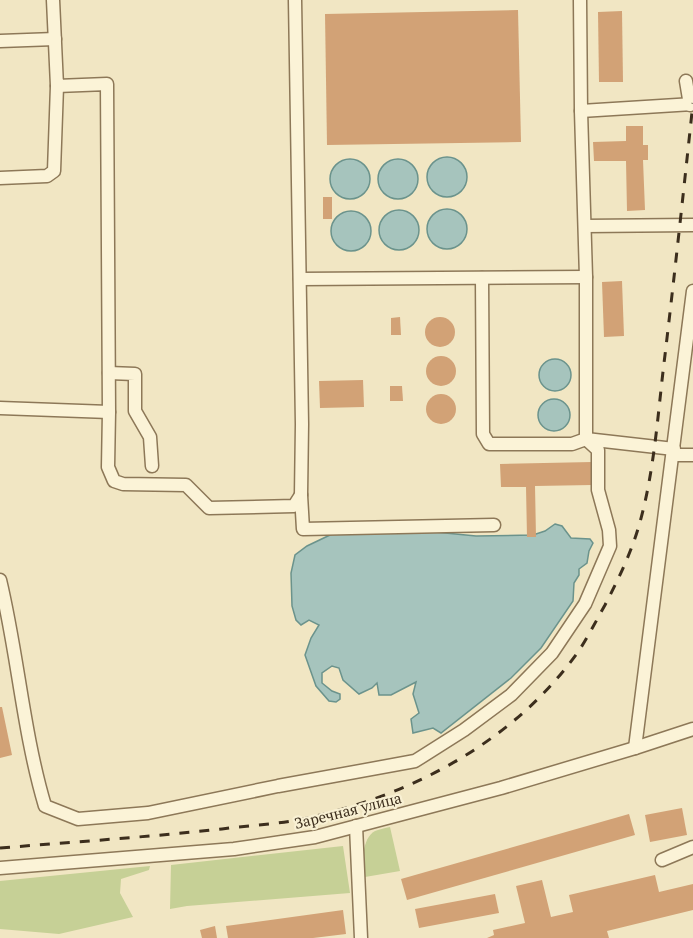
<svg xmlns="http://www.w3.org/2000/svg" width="693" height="938" font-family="'PT Serif',serif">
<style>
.green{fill:#c6d096}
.water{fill:#a6c4bd;stroke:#6b938c;stroke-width:1.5}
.building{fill:#d2a276}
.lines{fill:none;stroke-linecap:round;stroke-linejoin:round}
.minor-casing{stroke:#8d7858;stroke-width:15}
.minor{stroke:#fbf3d7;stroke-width:12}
.rail{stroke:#3c2e1d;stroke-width:3;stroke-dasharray:10 10;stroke-linecap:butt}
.labels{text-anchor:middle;stroke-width:4.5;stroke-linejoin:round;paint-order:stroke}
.street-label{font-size:15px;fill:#3c2e1d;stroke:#f8f0d3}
</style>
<rect width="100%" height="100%" fill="#f1e6c3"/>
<!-- green -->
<g class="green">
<path d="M390 827 400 871 365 877C361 864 362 838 375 831 380 829 385 828 390 827Z"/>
<path d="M343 846 350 893 187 906 170 909 171 865Z"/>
<path d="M150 866 149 870 121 879 120 893 133 917 59 934 0 929V881Z"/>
</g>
<!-- water -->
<g class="water">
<circle cx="447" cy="177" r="20"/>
<circle cx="398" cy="179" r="20"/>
<circle cx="350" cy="179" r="20"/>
<circle cx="447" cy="229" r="20"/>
<circle cx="399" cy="230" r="20"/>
<circle cx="351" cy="231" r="20"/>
<circle cx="555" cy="375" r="16"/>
<circle cx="554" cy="415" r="16"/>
<path d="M555 524 562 526 571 538 590 539 593 543 589 551 587 563 579 569V575L574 583 573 601 541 648 511 678 441 733 433 728 413 733 411 719 419 713 413 694 416 682 391 695H379L377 683 372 688 359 694 343 680 339 668 332 666 322 673V683L332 691 340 694V699L336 702 329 701 316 686 305 655 311 638 319 625 309 620 301 625 296 620 292 606 291 573 295 555 307 546 330 535 336 532H435L476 536 533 535 545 531Z"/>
</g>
<!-- building -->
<g class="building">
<path d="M518 10 521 142 327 145 325 14Z"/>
<path d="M622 11 623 82H599L598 12Z"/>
<path d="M626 126H643V145H648V160H643L645 210 627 211 626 161H594L593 142 626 141Z"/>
<rect x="323" y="197" width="9" height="22"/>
<path d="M622 281 624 336 604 337 602 282Z"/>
<circle cx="440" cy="332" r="15"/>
<path d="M400 317 401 335H391V318Z"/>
<circle cx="441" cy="371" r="15"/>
<path d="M363 380 364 407 320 408 319 381Z"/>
<path d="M390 386H402L403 401H390Z"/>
<circle cx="441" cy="409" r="15"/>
<path d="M592 462V485L535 486 536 537H527L526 487H501L500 464Z"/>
<path d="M0 707H2L12 755 0 758Z"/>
<path d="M682 808 687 835 650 842 645 815Z"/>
<path d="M629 814 635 835 407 900 401 879Z"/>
<path d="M655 875 659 892 693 884V910L607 931 609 938H487L494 935 493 930 525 923 516 886 542 880 551 917 573 912 569 895Z"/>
<path d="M495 894 499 913 419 928 415 909Z"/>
<path d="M343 910 346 934 313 938H228L226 926Z"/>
<path d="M215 926 217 938H202L200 930Z"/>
</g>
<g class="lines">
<!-- minor casing -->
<g class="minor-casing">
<g id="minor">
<path d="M295 0 302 424 301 495 303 529 494 525"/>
<path d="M580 0 581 111 693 104"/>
<path d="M0 41 55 39"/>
<path d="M686 81 690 105"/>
<path d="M0 178 47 176 54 171 57 86"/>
<path d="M585 226 693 225"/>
<path d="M482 278 483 434 489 444H572L586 439 674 449"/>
<path d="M300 279 586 277"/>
<path d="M109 373 135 374V411L150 437 152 466"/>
<path d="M0 408 109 412 107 84 57 86 53 0"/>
<path d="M109 412 108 467 114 481 123 484 186 485 209 508 294 506 301 495"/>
<path d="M673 455H693"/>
<path d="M0 580C18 655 23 732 45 806L78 819 148 813 278 786 415 761 464 730 511 695 552 653 585 604 610 546 609 530 598 490V450L586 439V277L581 111"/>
<path d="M635 748 693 291"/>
<path d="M356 826 361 938"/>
<path d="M662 860 693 847"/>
<path d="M0 868 234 849 315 837 501 788 635 748 693 729"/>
</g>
</g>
<!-- minor -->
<use href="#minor" class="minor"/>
<!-- rail -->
<path class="rail" d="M0 848C74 842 148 837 222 829 252 825 283 824 312 817 416 793 515 740 578 652 588 637 596 621 605 605 619 578 632 551 640 522 655 468 658 410 665 355 675 271 684 187 693 103"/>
</g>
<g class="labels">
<!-- street labels -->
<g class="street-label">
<text transform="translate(348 811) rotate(-14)" y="5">Заречная улица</text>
</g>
</g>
</svg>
